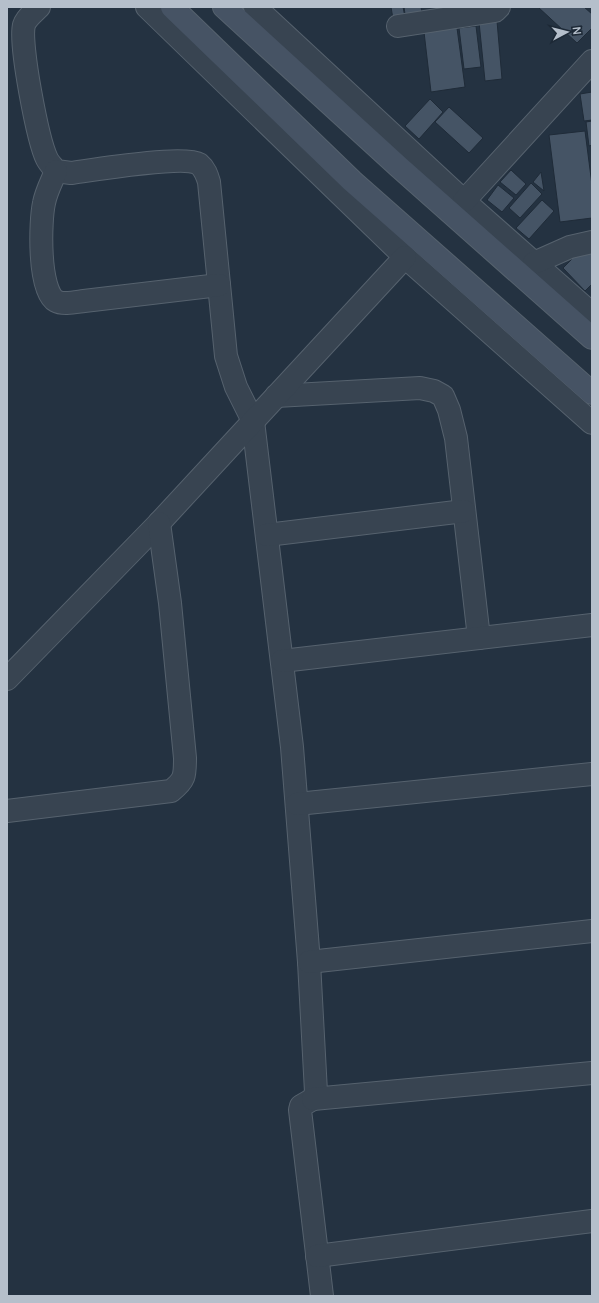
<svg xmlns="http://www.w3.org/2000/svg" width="599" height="1303" font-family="Manrope,sans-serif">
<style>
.building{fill:#455465;stroke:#1f2b38}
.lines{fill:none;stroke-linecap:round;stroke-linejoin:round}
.street-casing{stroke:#56626e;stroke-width:24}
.secondary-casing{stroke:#56626e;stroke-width:24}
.street{stroke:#384451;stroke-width:22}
.secondary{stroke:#465364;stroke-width:22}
</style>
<rect width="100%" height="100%" fill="#243241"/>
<!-- building -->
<g class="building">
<path d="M391 7H403L405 17 393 19Z"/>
<path d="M404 7H421L423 19 406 21Z"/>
<path d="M538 7H584L592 14V28L577 43Z"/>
<path d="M497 21 502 79 485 81 479 22Z"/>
<path d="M476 26 481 67 464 69 459 28Z"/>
<path d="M457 28 465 87 431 92 424 32Z"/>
<path d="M592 92V120L584 121 580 94Z"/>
<path d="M430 99 443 112 419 139 405 126Z"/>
<path d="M449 107 483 138 469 153 435 122Z"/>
<path d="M592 121V145L589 146 586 122Z"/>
<path d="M585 131 592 185V218L560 222 549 135Z"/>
<path d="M511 170 526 184 516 195 500 182Z"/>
<path d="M541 172 544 191 533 182Z"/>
<path d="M531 183 542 194 520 218 509 208Z"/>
<path d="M498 185 514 198 502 212 487 200Z"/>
<path d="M542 200 554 211 529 239 516 228Z"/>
<path d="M592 253V284L585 291 563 268 577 254Z"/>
</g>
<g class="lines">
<!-- street casing -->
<g class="street-casing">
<g id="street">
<path d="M39 7C34 12 26 18 24 25 19 43 38 141 47 159 49 163 53 167 56 171L71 173C93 170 184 155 199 164 205 169 207 175 209 182L226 356 236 387 253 421 292 747 309 962 316 1092 313 1099 301 1106 300 1110 322 1296"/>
<path d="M147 7 405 257 592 423"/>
<path d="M255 7 464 201 592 314"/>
<path d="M398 26 495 11 499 7"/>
<path d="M56 171C52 181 46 192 44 203 40 221 38 291 56 301 63 305 76 302 84 301L219 285"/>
<path d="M464 201 592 61"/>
<path d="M534 263 570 247 592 242"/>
<path d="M276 396 420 388 434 391 443 396 449 410 456 438 479 638"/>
<path d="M267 535 464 511"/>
<path d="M282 661 592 625"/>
<path d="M7 679 159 523 405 257"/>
<path d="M297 804 592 774"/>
<path d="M7 811 171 791C185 780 185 776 185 758L170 603 159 523"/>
<path d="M309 962 592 931"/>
<path d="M313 1099 592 1073"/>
<path d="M317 1256 592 1221"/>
</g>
</g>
<!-- secondary casing -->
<g class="secondary-casing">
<g id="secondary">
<path d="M172 7 352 181 592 393"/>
<path d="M224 7 399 167 592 338"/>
</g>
</g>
<!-- street -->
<use href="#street" class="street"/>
<!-- secondary -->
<use href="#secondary" class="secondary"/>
</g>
<!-- border -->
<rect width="599" height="1303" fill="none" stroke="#b5bfcb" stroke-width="16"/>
<!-- north arrow -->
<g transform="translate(567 32) rotate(83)" stroke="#1d2936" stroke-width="3" paint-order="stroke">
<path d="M0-3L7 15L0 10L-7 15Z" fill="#b5bfcb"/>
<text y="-6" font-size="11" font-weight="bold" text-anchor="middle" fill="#b5bfcb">N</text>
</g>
</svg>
